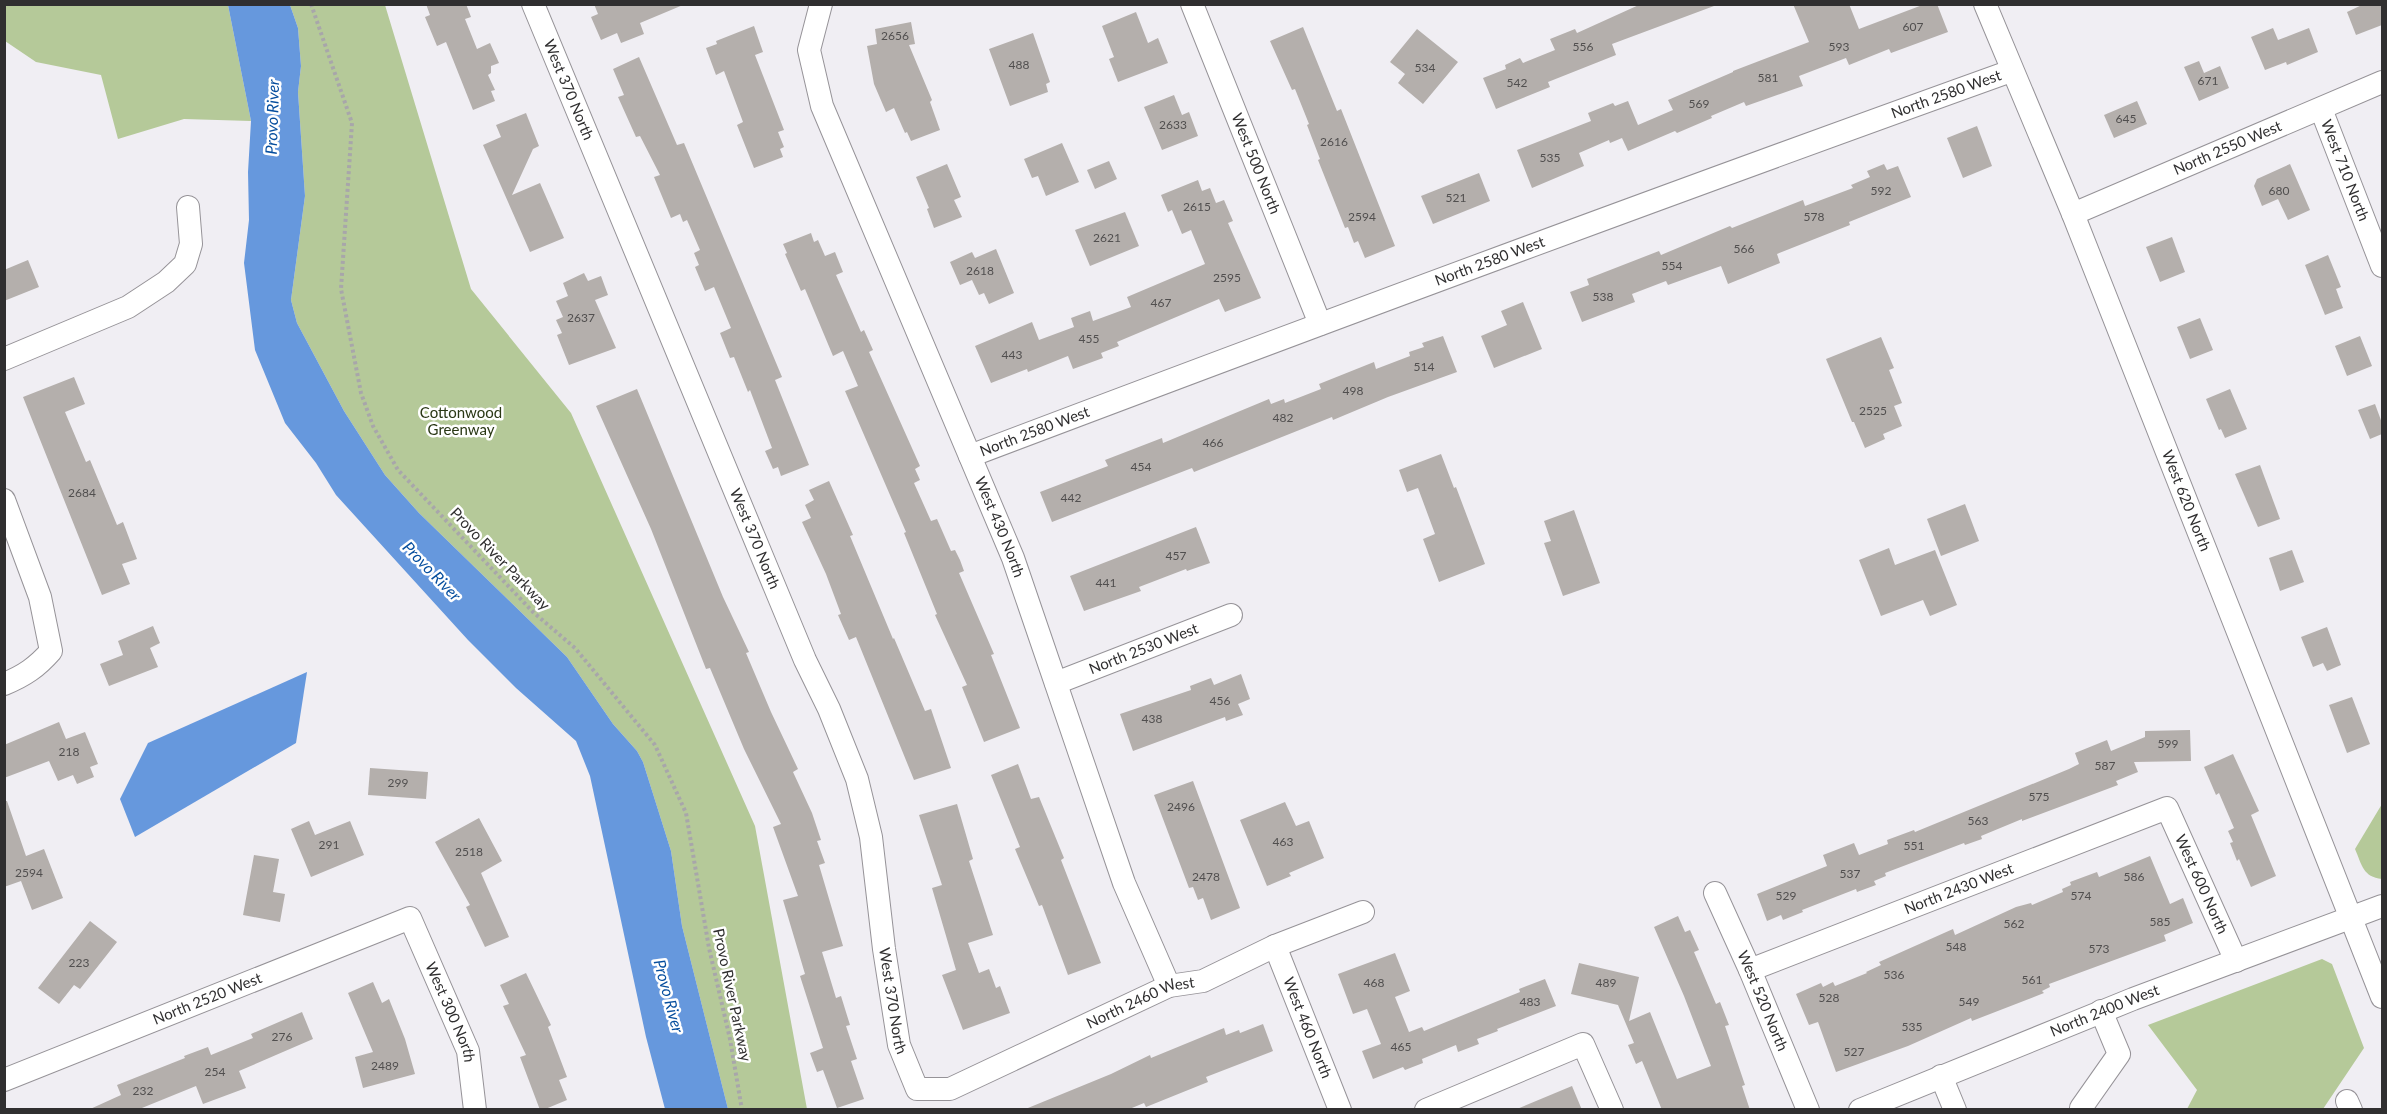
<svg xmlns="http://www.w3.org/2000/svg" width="2387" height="1114" font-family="Lato,sans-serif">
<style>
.green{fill:#b5c999}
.water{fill:#6698dd}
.building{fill:#b4afac}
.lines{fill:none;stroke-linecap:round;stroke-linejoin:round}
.minor-casing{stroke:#969398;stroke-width:24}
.path{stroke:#a8a6aa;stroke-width:4;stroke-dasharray:3 3;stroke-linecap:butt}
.minor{stroke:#fff;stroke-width:22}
.labels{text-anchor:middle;stroke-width:5;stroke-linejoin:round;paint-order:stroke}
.number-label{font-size:12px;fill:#514f4f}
.street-label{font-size:15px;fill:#302f30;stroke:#fff}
.park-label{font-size:15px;fill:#2a3815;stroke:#fff}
.water-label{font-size:16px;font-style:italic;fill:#064e9e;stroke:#fff}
</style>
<rect width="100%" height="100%" fill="#f0eef3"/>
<!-- green -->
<g class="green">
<path d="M4 5H228L251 121 184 119 118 139 101 75 36 62 5 41Z"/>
<path d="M290 5H385L471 289 571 413 755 826 807 1109H728L682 926 671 851 643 762 637 751 613 724 567 657 419 513 385 475 344 411 297 323 291 300 305 196 298 92 301 66 298 28Z"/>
<path d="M2382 804V879C2363 877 2362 865 2355 849Z"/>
<path d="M2322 959 2332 964 2364 1048 2323 1109H2187L2197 1090 2148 1025Z"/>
</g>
<!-- water -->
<g class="water">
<path d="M228 5H290L298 28 301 66 298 92 305 196 291 300 297 323 344 411 385 475 419 513 567 657 613 724 637 751 643 762 671 851 682 926 728 1109H665L646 1037 590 776 576 741 516 688 468 640 336 495 316 463 285 423 255 350 244 263 249 220 248 172 251 121Z"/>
<path d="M307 672 296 743 135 837 120 799 148 743Z"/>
</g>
<!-- building -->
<g class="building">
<path d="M426 4H466L471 17 465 19 477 49 490 43 499 63 491 66V73L488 75 495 90 491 91 495 101 473 110 446 42 437 46 425 17 430 15Z"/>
<path d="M594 4H683V5L640 23 644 34 621 43 617 33 601 40 591 17 598 14Z"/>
<path d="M1641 4H1714V6L1612 44 1616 55 1548 82 1550 87 1496 109 1483 78 1506 69 1505 65 1520 58 1523 63 1555 50 1550 39 1575 29 1577 33Z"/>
<path d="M1793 4H1849L1859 29 1925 4H1937L1948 32 1891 53 1889 49 1849 65 1846 58 1799 76 1803 86 1746 106 1744 102 1711 116 1712 118 1677 133 1675 131 1628 151 1622 138 1610 143 1609 140 1579 153 1584 166 1532 188 1517 150 1591 121 1588 113 1613 103 1615 106 1628 101 1638 125 1673 110 1668 100 1733 72V71L1809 42Z"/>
<path d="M2364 4H2382V25L2356 35 2347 12Z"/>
<path d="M1136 12 1148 43 1158 38 1168 63 1118 82 1109 59 1114 57 1102 26Z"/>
<path d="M911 22 915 44 909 45 932 100 930 102 940 130 911 141 907 132 905 133 894 108 886 112 874 84 867 46 877 44 875 29Z"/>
<path d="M754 26 763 52 755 55 784 130 778 132 784 147 780 149 783 157 754 168 737 125 743 122 724 71 716 75 706 48 717 44 716 41Z"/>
<path d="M1303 27 1337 111 1341 109 1395 246 1365 258 1358 241 1354 243 1348 227 1345 228 1318 160 1320 159 1307 125 1309 124 1295 89 1292 90 1270 41Z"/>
<path d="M2273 28 2278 40 2309 28 2318 52 2287 65 2286 62 2265 70 2251 37Z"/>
<path d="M1417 29 1458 62 1423 104 1398 83 1405 74 1390 62Z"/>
<path d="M1033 33 1050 82 1046 84 1048 92 1010 106 989 49Z"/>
<path d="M639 57 677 145 684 143 782 377 775 380 809 465 781 476 778 467 773 469 765 451 772 448 750 390 748 392 734 357 730 358 720 333 731 328 714 287 705 291 695 267 699 265 694 253 700 250 687 220 683 222 680 214 671 218 654 177 660 175 640 136 636 137 618 97 624 95 613 69Z"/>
<path d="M2199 61 2204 73 2220 66 2229 88 2199 101 2184 67Z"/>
<path d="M1174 95 1182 115 1189 112 1198 136 1162 150 1144 107Z"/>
<path d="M2137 101 2147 124 2114 138 2104 115Z"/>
<path d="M526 113 539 146 533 149 512 195 540 183 564 238 530 252 483 145 501 137 496 125Z"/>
<path d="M1977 126 1992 166 1963 178 1947 138Z"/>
<path d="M1062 143 1079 182 1046 196 1038 176 1032 178 1024 159Z"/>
<path d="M1109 161 1117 179 1095 189 1087 170Z"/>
<path d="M947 164 961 197 954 200 962 217 934 228 927 209 929 208 916 177Z"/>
<path d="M1884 164 1887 170 1898 166 1911 197 1849 222 1850 225 1777 254 1780 263 1728 284 1721 266 1668 285 1666 281 1632 294 1635 302 1582 322 1570 292 1589 285 1587 279 1659 251 1661 255 1730 226 1732 228 1803 200 1805 206 1853 188 1851 185 1870 177 1867 171Z"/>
<path d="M2290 164 2310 210 2288 220 2278 199 2262 206 2254 186 2257 179Z"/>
<path d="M1479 173 1490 201 1433 224 1421 196Z"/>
<path d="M1198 180 1202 191 1210 188 1216 203 1224 200 1233 221 1228 223 1261 298 1225 312 1219 299 1117 342 1119 346 1101 353 1103 358 1073 369 1068 356 1028 372 1027 369 991 383 975 346 1032 322 1039 340 1074 327 1071 318 1090 311 1093 321 1131 307 1127 297 1205 264 1191 230 1182 234 1172 210 1168 212 1161 195Z"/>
<path d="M1125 212 1139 246 1090 266 1075 230Z"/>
<path d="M811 233 814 242 818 240 825 256 835 252 843 272 836 275 861 332 864 330 873 350 869 352 920 466 915 469 920 480 914 483 931 521 937 519 951 551 955 550 960 560 964 571 959 573 994 654 991 655 1020 728 984 742 962 687 967 685 935 615 937 614 904 533 906 532 845 391 858 386 843 351 833 356 805 289 801 291 785 254 787 253 783 244Z"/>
<path d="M2172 237 2185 272 2160 282 2146 247Z"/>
<path d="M996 249 1014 293 989 304 984 293 979 295 972 280 960 285 950 262 972 252 975 258Z"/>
<path d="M2328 255 2341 287 2336 289 2343 308 2325 315 2305 265Z"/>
<path d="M28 260 39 287 4 301V270Z"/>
<path d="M584 273 588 281 601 276 608 295 595 300 616 348 569 365 557 335 562 333 556 320 563 317 556 301 568 296 563 283Z"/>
<path d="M1523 302 1542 349 1494 368 1481 336 1507 325 1501 311Z"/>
<path d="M2200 318 2213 350 2190 359 2177 327Z"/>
<path d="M1443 336 1457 372 1388 397 1333 420 1332 417 1194 472 1192 468 1052 522 1040 492 1108 466 1105 460 1162 438 1163 443 1269 399 1271 404 1284 399 1285 403 1321 389 1319 384 1374 362 1376 369 1410 356 1409 352 1424 347 1422 343Z"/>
<path d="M2360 336 2372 366 2347 376 2335 346Z"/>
<path d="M1881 337 1894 368 1889 370 1902 403 1894 406 1902 426 1883 434 1885 439 1865 448 1854 422H1852L1826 359Z"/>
<path d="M74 377 85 404 65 412 86 462 90 460 117 525 123 522 137 559 122 564 130 584 102 595 23 397Z"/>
<path d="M637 389 723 597 749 652 746 653 771 712 798 769 793 772 812 813 821 840 817 841 825 863 819 865 843 946 822 952 836 998 841 996 850 1025 846 1026 857 1059 851 1061 864 1099 837 1108 823 1070 817 1072 810 1053 823 1048 800 976 805 974 783 900 798 896 773 827 781 824 744 749 710 668 706 669 651 529 596 406Z"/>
<path d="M2230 389 2247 429 2225 438 2221 429 2219 430 2206 399Z"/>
<path d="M2375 404 2382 423V434L2370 439 2358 410Z"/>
<path d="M1441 454 1454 488 1456 487 1485 564 1439 582 1423 539 1435 534 1418 488 1407 492 1399 470Z"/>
<path d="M2260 465 2280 519 2258 527 2235 474Z"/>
<path d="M829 481 853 535 850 536 893 639 894 638 925 711 931 709 951 768 914 780 856 637 849 640 838 615 841 614 826 574 802 522 811 518 805 505 814 500 809 490Z"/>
<path d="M1965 504 1979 541 1941 556 1927 519Z"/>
<path d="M1574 510 1600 583 1563 596 1544 543 1551 541 1544 521Z"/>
<path d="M1196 527 1210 563 1187 571 1186 569 1139 587 1141 591 1084 611 1070 576Z"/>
<path d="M1889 548 1895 565 1935 550 1957 605 1930 616 1923 600 1881 616 1859 560Z"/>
<path d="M2292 550 2304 582 2280 591 2269 558Z"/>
<path d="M153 626 160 643 150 648 158 667 109 686 100 664 123 655 118 641Z"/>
<path d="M2327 627 2341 665 2327 671 2323 663 2313 667 2301 637Z"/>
<path d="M1241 674 1250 699 1238 704 1243 715 1226 721 1225 717 1133 751 1120 714 1191 690 1190 686 1211 678 1214 685Z"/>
<path d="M2352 697 2370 744 2347 753 2329 705Z"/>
<path d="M59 722 66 739 85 732 98 764 90 767 94 777 77 784 73 775 58 781 49 761 4 778V745Z"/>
<path d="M2190 730 2191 761 2134 762 2138 772 2116 781 2118 785 2022 821V819L1981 836 1982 839 1965 845 1964 843 1885 873 1886 876 1874 881 1876 885 1857 892 1856 889 1802 910 1803 912 1783 920 1781 915 1767 921 1757 894 1827 866 1823 855 1854 843 1859 855 1888 844 1887 840 1914 830 1915 832 2069 769 2079 764 2075 753 2107 740 2111 751 2145 737V731Z"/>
<path d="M2233 754 2259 811 2251 815 2276 876 2251 887 2239 859 2237 861 2230 843 2233 842 2228 831 2234 828 2219 793 2216 795 2204 767Z"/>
<path d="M1018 764 1031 799 1039 797 1064 858 1061 860 1101 963 1068 975 1042 905 1039 906 1015 849 1020 847 991 775Z"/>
<path d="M370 768 428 772 426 799 368 795Z"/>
<path d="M1193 781 1240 908 1211 920 1203 898 1198 900 1193 887 1189 888 1154 795Z"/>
<path d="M4 801H7L26 856 44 849 63 898 32 910 21 881 4 887Z"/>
<path d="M1285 802 1296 826 1309 821 1324 858 1289 873 1291 876 1267 886 1240 820Z"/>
<path d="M957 804 973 859 969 861 993 935 968 943 979 973 989 969 996 988 1000 986 1010 1013 963 1030 942 975 956 970 932 888 942 885 919 815Z"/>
<path d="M479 818 502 861 481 873 509 937 485 947 466 907 470 905 435 842Z"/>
<path d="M309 821 315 835 350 821 364 855 311 877 291 829Z"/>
<path d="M254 855 279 859 273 892 285 894 280 922 243 915Z"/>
<path d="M2150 856 2170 904 2183 898 2193 923 2164 935 2166 941 2049 984 2050 987 2042 991 2044 993 1972 1021 1971 1018 1908 1046 1836 1072 1818 1022 1809 1025 1796 994 1821 983 1823 987 1833 982 1835 986 1867 973 1866 972 1881 965 1879 962 1953 929 1955 935 2016 907 2031 903 2032 905 2063 892 2062 889 2071 885 2070 882 2097 872 2099 877Z"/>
<path d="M1678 916 1685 932 1690 930 1699 950 1694 952 1716 1004 1720 1002 1729 1025 1725 1026 1745 1085 1742 1086 1750 1110H1662L1642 1061 1636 1064 1628 1045 1634 1043 1618 1005 1571 994 1579 963 1639 977 1629 1021 1650 1012 1677 1079 1711 1066 1684 996 1654 927Z"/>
<path d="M90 921 117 942 80 989 74 985 59 1004 38 988Z"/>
<path d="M1395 953 1410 991 1395 997 1409 1032 1422 1027 1424 1031 1520 992 1519 989 1545 979 1556 1006 1497 1029 1498 1031 1477 1039 1479 1044 1458 1052 1456 1045 1422 1059 1423 1063 1405 1070 1403 1067 1373 1079 1362 1051 1381 1044 1367 1009 1353 1014 1338 974Z"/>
<path d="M526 973 551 1025 548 1027 567 1077 559 1080 567 1100 543 1110H540L520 1057 526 1055 503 1006 509 1004 500 985Z"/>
<path d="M373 982 382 1003 389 999 405 1039 415 1074 363 1088 355 1057 373 1052 348 993Z"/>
<path d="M302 1012 313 1039 239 1071 246 1088 203 1104 196 1086 137 1110H88L121 1095 117 1085 185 1058 184 1056 208 1047 211 1055 253 1038 251 1034Z"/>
<path d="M1263 1024 1273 1051 1206 1077 1208 1082 1146 1107 1144 1103 1127 1110H1023L1111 1074 1150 1055 1151 1058 1224 1028 1226 1035 1239 1030 1240 1033Z"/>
<path d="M1572 1086 1582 1110H1517V1109Z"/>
</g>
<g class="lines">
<!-- minor casing -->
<g class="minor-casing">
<g id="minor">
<path id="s1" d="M533 4 805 660 829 709 857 779 871 837 884 949 899 1045 917 1089H950L1169 986 1203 981 1275 946 1363 912"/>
<path id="s2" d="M821 4 809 50 822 106 1013 558 1124 883 1169 986"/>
<path id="s3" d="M1192 4 1320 324"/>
<path id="s4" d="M1985 4 2073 214 2382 997"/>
<path id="s5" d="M2321 109 2382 266"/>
<path id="s6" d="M2073 214 2382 82"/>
<path d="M4 359 128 307 166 282 185 264 191 244 188 207"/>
<path id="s7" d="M970 456C1316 325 1663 196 2011 71"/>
<path d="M4 500 40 597 51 651C37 667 24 676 4 684"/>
<path id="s8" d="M1056 683 1231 615"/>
<path id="s9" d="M1715 893 1750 970 1808 1110"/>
<path id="s10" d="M1275 946 1340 1110"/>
<path id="s11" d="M1750 970 2167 808 2236 961"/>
<path d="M1941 1076 1955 1110"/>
<path id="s12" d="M4 1080 410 918 468 1051 475 1110"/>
<path d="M2347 1101 2351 1110"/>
<path d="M2081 1108 2119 1054 2101 1011"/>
<path d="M1426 1110 1583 1044 1612 1110"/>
<path id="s13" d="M1860 1110 2133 999 2382 906"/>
</g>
</g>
<!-- path -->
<path class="path" d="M311 4 352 123 341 289 361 393 373 426 398 470 533 612 575 648 655 745 686 813 709 948 730 1039 742 1110"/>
<!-- minor -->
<use href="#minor" class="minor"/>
</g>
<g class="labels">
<!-- number labels -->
<g class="number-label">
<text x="1913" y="31">607</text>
<text x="895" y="40">2656</text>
<text x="1583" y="51">556</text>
<text x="1839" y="51">593</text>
<text x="1019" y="69">488</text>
<text x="1425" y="72">534</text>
<text x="1768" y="82">581</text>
<text x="2208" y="85">671</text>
<text x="1517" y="87">542</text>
<text x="1699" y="108">569</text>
<text x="2126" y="123">645</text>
<text x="1173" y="129">2633</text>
<text x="1334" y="146">2616</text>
<text x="1550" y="162">535</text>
<text x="1881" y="195">592</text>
<text x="2279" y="195">680</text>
<text x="1456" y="202">521</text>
<text x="1197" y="211">2615</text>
<text x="1362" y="221">2594</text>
<text x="1814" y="221">578</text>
<text x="1107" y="242">2621</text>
<text x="1744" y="253">566</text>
<text x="1672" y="270">554</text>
<text x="980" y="275">2618</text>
<text x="1227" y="282">2595</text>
<text x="1603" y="301">538</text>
<text x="1161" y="307">467</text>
<text x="581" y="322">2637</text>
<text x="1089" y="343">455</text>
<text x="1012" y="359">443</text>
<text x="1424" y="371">514</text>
<text x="1353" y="395">498</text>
<text x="1873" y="415">2525</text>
<text x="1283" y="422">482</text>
<text x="1213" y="447">466</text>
<text x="1141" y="471">454</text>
<text x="82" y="497">2684</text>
<text x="1071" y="502">442</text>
<text x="1176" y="560">457</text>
<text x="1106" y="587">441</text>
<text x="1220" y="705">456</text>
<text x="1152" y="723">438</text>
<text x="2168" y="748">599</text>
<text x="69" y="756">218</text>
<text x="2105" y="770">587</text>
<text x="398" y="787">299</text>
<text x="2039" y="801">575</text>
<text x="1181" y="811">2496</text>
<text x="1978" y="825">563</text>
<text x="1283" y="846">463</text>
<text x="329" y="849">291</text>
<text x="1914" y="850">551</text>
<text x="469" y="856">2518</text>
<text x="29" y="877">2594</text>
<text x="1850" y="878">537</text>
<text x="1206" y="881">2478</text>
<text x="2134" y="881">586</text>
<text x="1786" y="900">529</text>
<text x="2081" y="900">574</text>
<text x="2160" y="926">585</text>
<text x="2014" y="928">562</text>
<text x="1956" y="951">548</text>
<text x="2099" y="953">573</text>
<text x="79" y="967">223</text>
<text x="1894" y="979">536</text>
<text x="2032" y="984">561</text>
<text x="1374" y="987">468</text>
<text x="1606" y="987">489</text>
<text x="1829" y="1002">528</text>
<text x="1530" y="1006">483</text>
<text x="1969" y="1006">549</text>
<text x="1912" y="1031">535</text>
<text x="282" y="1041">276</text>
<text x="1401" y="1051">465</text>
<text x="1854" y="1056">527</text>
<text x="385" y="1070">2489</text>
<text x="215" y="1076">254</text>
<text x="143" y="1095">232</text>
</g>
<!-- street labels -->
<g class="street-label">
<text dy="5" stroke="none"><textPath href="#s1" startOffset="93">West 370 North</textPath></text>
<text dy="5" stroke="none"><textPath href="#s7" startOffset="1041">North 2580 West</textPath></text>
<text dy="5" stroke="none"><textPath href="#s6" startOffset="168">North 2550 West</textPath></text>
<text dy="5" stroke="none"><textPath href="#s3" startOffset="172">West 500 North</textPath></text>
<text dy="5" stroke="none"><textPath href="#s5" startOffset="66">West 710 North</textPath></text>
<text dy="5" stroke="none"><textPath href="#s7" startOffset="555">North 2580 West</textPath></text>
<text dy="5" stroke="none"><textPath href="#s7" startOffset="69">North 2580 West</textPath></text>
<text dy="5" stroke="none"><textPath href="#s4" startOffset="536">West 620 North</textPath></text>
<text dy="5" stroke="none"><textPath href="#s2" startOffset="562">West 430 North</textPath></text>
<text dy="5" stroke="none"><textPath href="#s1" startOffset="579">West 370 North</textPath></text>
<text transform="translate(500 559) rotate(46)" y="5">Provo River Parkway</text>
<text dy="5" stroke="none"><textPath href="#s8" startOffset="94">North 2530 West</textPath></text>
<text dy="5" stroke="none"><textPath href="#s11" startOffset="531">West 600 North</textPath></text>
<text dy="5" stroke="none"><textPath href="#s11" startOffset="224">North 2430 West</textPath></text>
<text transform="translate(732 995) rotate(78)" y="5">Provo River Parkway</text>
<text dy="5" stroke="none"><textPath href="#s12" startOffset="219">North 2520 West</textPath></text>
<text dy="5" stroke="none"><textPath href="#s1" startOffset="1065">West 370 North</textPath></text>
<text dy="5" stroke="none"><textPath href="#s9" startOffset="118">West 520 North</textPath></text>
<text dy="5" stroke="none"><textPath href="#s1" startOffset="1400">North 2460 West</textPath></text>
<text dy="5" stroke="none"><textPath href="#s13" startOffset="264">North 2400 West</textPath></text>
<text dy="5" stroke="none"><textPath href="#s12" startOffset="540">West 300 North</textPath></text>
<text dy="5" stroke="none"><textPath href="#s10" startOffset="88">West 460 North</textPath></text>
</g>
<!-- park labels -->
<g class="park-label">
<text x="461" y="418">Cottonwood<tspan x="461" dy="17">Greenway</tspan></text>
</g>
<!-- water labels -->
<g class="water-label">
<text transform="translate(272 117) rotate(-88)" y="6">Provo River</text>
<text transform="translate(432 571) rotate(46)" y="6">Provo River</text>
<text transform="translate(669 996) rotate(75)" y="6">Provo River</text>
</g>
</g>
<!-- border -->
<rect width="2387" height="1114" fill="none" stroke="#302f30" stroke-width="12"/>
</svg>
